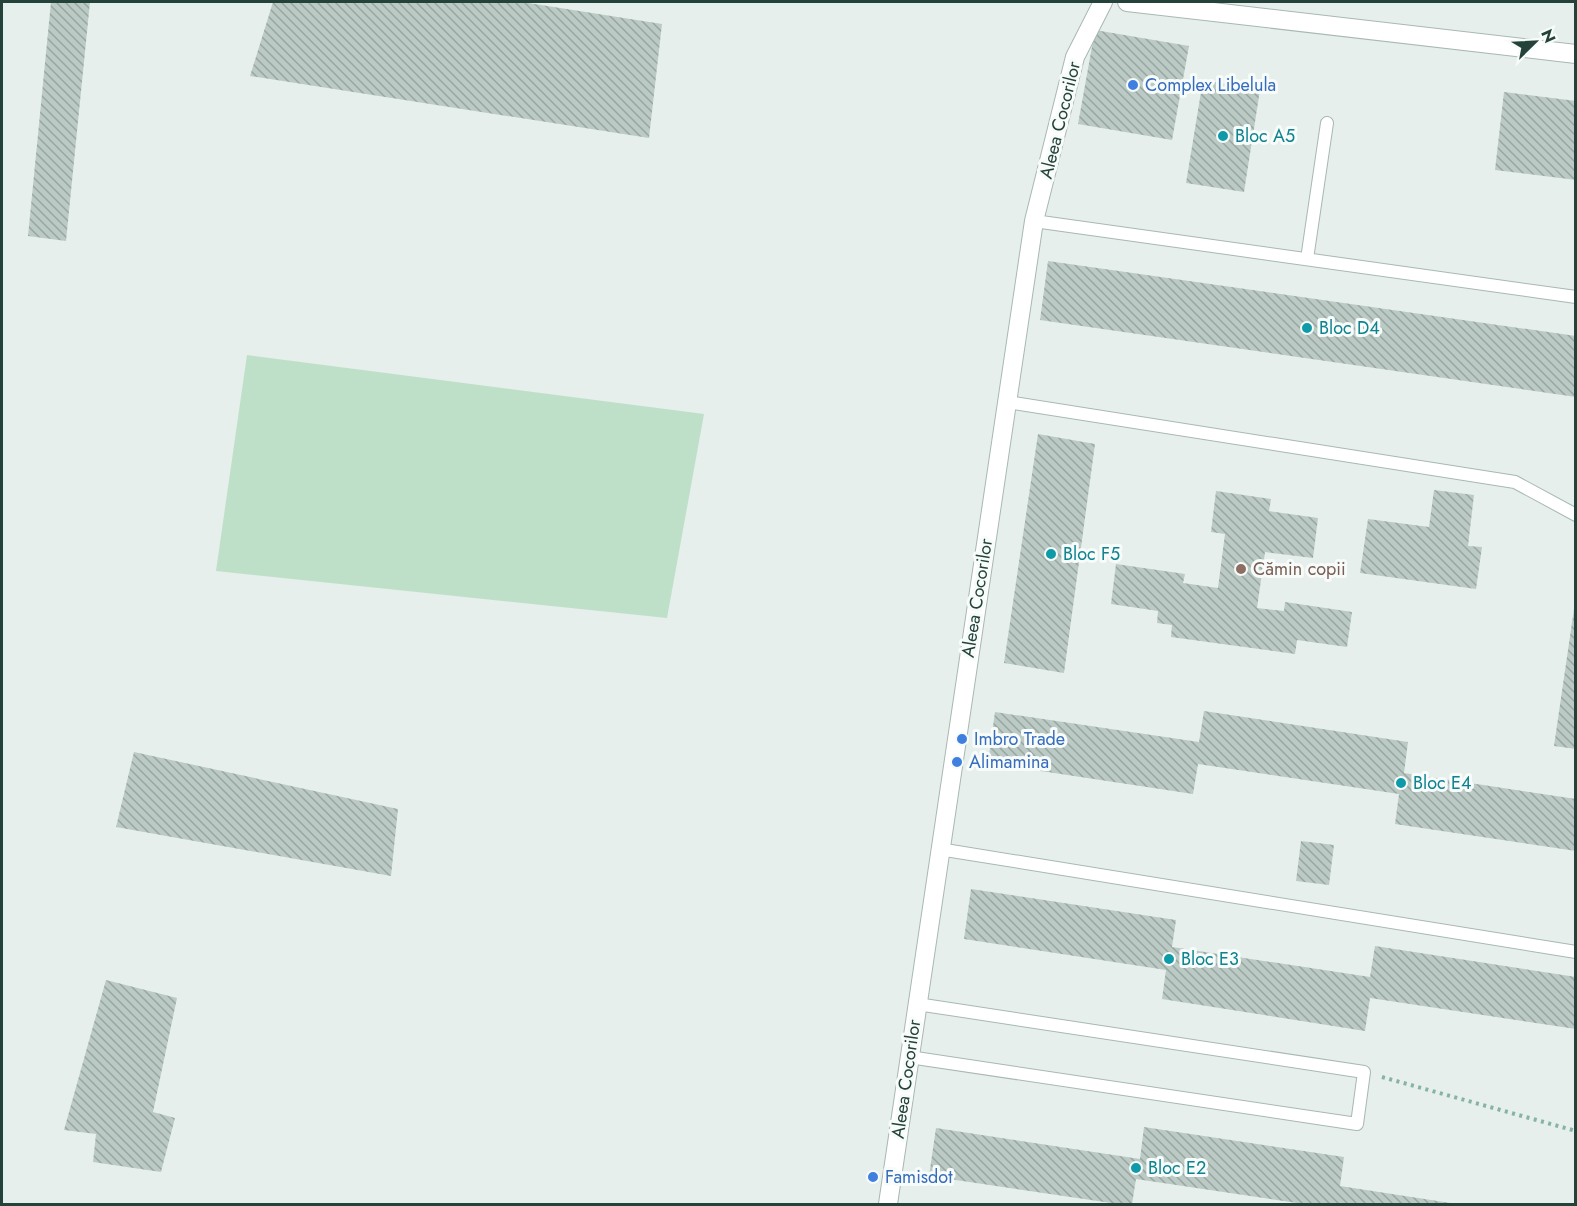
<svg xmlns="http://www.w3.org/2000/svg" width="1577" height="1206" font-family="Jost,sans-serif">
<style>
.green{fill:#bfe0c8}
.building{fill:url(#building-back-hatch)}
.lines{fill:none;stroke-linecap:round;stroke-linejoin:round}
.service-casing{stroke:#a8b8b2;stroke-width:14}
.minor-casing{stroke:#a8b8b2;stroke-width:20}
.path{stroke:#86b3a5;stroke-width:4;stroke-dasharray:3 4.5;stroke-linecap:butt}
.service{stroke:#fff;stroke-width:12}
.minor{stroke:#fff;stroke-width:18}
.shop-dot{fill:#3f7fe0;stroke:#f7fbf9;stroke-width:2}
.culture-dot{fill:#0f9aa8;stroke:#f7fbf9;stroke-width:2}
.education-dot{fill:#8d6e63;stroke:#f7fbf9;stroke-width:2}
.labels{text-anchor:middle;stroke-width:6;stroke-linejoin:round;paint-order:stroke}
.shop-label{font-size:18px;fill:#366cbe;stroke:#f7fbf9;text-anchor:start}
.street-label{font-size:18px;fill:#24423a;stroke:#f7fbf9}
.culture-label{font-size:18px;fill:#0d838f;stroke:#f7fbf9;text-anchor:start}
.education-label{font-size:18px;fill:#785e54;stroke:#f7fbf9;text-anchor:start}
</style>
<defs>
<pattern id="building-back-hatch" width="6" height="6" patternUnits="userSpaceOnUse" patternTransform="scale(1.5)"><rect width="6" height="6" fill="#bbcac4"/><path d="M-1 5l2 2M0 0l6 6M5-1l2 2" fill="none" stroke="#98a6a0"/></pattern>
</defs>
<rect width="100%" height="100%" fill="#e6efeb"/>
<!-- green -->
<path class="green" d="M247 355 704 414 667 618 216 571Z"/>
<!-- building -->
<g class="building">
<path d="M51 2H90L66 241 28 236Z"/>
<path d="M273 2H522L662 24 649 138 250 76Z"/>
<path d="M1095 30 1189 46 1172 140 1078 124Z"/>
<path d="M1203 80 1260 90 1244 192 1186 183Z"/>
<path d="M1504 92 1576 101V180L1495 170Z"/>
<path d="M1048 261 1576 336V397L1040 320Z"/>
<path d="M1038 434 1095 444 1064 673 1004 663Z"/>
<path d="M1434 490 1474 495 1468 546 1482 547 1476 589 1360 573 1368 519 1429 527Z"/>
<path d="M1216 491 1271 499 1269 511 1318 518 1313 558 1265 552 1257 608 1284 611 1285 602 1352 612 1347 647 1297 640 1295 654 1171 637 1172 625 1157 623 1158 611 1111 604 1116 564 1185 574 1183 583 1218 588 1225 534 1211 532Z"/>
<path d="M1574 609H1576V749L1554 746Z"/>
<path d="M1204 711 1408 742 1404 773 1576 799V851L1395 824 1399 794 1198 764 1193 794 988 763 995 712 1199 742Z"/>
<path d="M134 752 398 809 391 876 116 827Z"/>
<path d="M1301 841 1334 845 1329 885 1296 881Z"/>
<path d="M971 889 1176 920 1172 947 1370 977 1375 946 1576 977V1029L1370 998 1365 1031 1162 999 1166 970 964 939Z"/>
<path d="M106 980 177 998 153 1112 175 1118 161 1172 93 1162 96 1134 64 1130Z"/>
<path d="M1144 1127 1344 1157 1340 1186 1457 1204H1304L1136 1179 1132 1204H1118L929 1176 936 1128 1140 1159Z"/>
</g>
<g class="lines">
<!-- service casing -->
<g class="service-casing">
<g id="service">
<path d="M1034 221 1576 297"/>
<path d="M1307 259 1327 123"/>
<path d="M1007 402 1515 482 1576 515"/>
<path d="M939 849 1576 952"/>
<path d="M909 1057 1357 1124 1364 1072 917 1004"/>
</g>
</g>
<!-- minor casing -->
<g class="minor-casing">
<g id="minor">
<path d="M1127 2 1576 54"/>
<path d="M888 1204 1034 221 1075 57 1103 2"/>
</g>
</g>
<!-- path -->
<path class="path" d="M1382 1077 1576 1131"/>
<!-- service -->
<use href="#service" class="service"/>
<!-- minor -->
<use href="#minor" class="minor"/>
</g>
<!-- markers -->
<g class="shop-dot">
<circle cx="1133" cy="85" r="6"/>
<circle cx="962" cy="739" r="6"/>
<circle cx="957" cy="762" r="6"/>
<circle cx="873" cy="1177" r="6"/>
</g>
<g class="culture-dot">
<circle cx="1223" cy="136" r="6"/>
<circle cx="1307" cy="328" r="6"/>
<circle cx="1051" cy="554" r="6"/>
<circle cx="1401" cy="783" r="6"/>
<circle cx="1169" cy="959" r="6"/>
<circle cx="1136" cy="1168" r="6"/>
</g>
<circle class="education-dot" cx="1241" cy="569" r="6"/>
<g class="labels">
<!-- shop labels -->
<g class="shop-label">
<text x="1145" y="91">Complex Libelula</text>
<text x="974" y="745">Imbro Trade</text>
<text x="969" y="768">Alimamina</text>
<text x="885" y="1183">Famisdot</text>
</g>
<!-- street labels -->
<g class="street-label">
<text transform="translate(1060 120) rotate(-76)" y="6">Aleea Cocorilor</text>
<text transform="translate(977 598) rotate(-81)" y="6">Aleea Cocorilor</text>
<text transform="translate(906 1079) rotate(-82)" y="6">Aleea Cocorilor</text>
</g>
<!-- culture labels -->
<g class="culture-label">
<text x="1235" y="142">Bloc A5</text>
<text x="1319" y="334">Bloc D4</text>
<text x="1063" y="560">Bloc F5</text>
<text x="1413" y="789">Bloc E4</text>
<text x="1181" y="965">Bloc E3</text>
<text x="1148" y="1174">Bloc E2</text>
</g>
<!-- education labels -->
<g class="education-label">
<text x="1253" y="575">Cămin copii</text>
</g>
</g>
<!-- border -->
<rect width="1577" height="1206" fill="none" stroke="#24423a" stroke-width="6"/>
<!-- north arrow -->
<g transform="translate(1535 42) rotate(66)" stroke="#f7fbf9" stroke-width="4.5" paint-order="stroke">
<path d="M0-4.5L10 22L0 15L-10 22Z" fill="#24423a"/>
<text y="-9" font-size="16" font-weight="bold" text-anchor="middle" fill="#24423a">N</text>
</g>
</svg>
